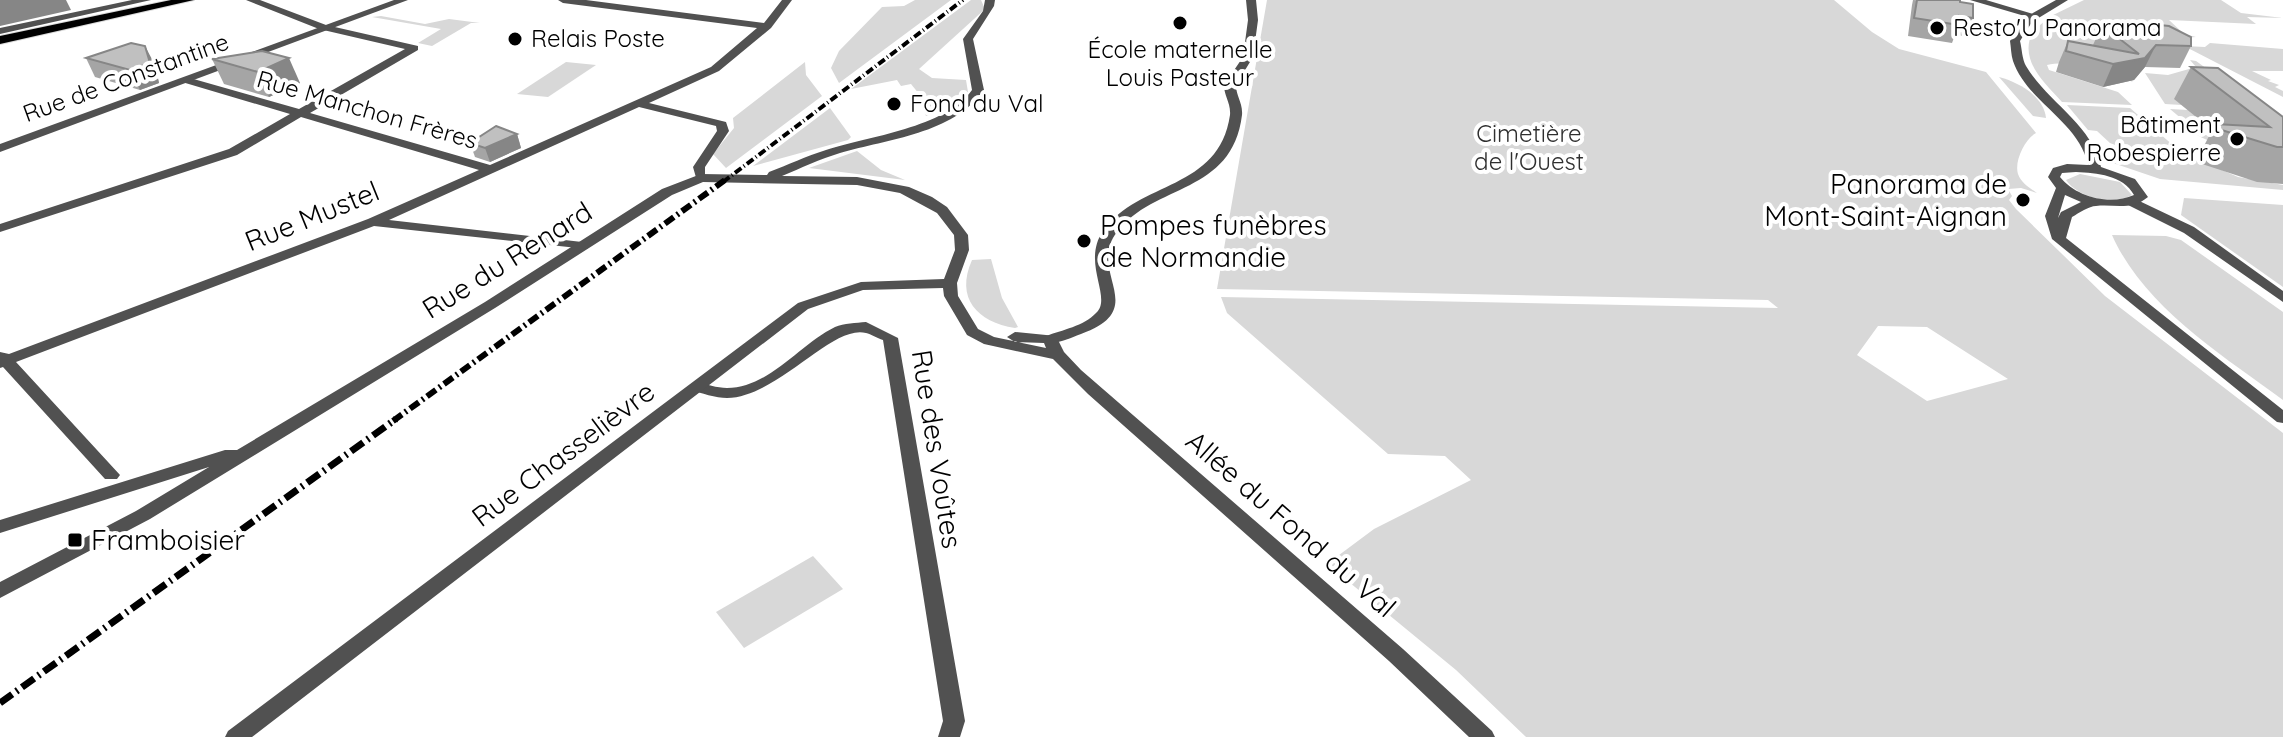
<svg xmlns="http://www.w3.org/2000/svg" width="2283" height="737" font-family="Quicksand,sans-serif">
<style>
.green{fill:#d8d8d8;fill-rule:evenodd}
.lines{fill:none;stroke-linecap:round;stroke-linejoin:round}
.primary-casing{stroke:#dbdbdb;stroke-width:2}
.minor{fill:#515151;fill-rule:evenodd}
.tertiary{fill:#515151;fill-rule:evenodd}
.primary{fill:#000;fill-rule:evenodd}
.rail-far2{stroke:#000;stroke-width:4;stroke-dasharray:8 3 1 3;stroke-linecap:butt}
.rail-far1{stroke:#000;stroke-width:6;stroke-dasharray:11 4 2 4;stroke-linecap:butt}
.rail{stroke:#000;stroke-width:7;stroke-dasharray:15 5 2 5;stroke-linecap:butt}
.wall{fill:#a5a5a5}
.shaded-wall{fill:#868686}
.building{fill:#c0c0c0;stroke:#868686;stroke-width:2}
.poi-dot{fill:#000;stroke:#fff;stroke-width:3}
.labels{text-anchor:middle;stroke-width:8;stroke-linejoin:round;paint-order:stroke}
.far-poi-label{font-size:24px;fill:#000;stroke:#fff;text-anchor:start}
.far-street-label{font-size:24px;fill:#000;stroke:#fff}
.far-park-label{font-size:24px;fill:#2f2f2f;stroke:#fff}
.poi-label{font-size:28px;fill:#000;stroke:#fff;text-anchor:start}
.street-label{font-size:28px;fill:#000;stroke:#fff}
</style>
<rect width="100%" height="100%" fill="#fff"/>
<!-- green -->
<g class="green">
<path d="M915 0H951L839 83 831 68 839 51 882 7 904 6Z"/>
<path d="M971 0H981L985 9 919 69 932 78 966 80 968 92 949 108 926 116 924 112 932 110 911 84 901 86 897 80 851 89Z"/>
<path d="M1267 0H1834L1872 32 1899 49 1986 72 2036 133C2025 139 2014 161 2018 174 2021 183 2030 188 2037 193L2021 188 2008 189 2012 196 2009 200 2016 209 2105 296 2283 433V737H1526L1456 670 1327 564 1374 529 1471 480 1445 456 1388 454 1227 313 1221 297 1778 308 1768 300 1217 289ZM1878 326 1927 327 2008 379 1927 401 1857 355Z"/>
<path d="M2084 0H2221L2241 13 2283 18 2247 17 2256 24 2169 20 2184 34 2196 37 2166 39 2047 18Z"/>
<path d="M381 16 425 24 449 19 480 23H471L432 46 418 43 441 29 372 17Z"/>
<path d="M2046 20 2141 36 2121 70 2133 82C2107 72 2074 59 2047 65L2049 70 2118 92 2132 105 2062 102C2044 82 2018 60 2033 31Z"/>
<path d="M2210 43 2283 49V71H2252L2271 80 2268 81 2279 85 2275 87 2283 91V97L2184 46 2205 47Z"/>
<path d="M2190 60 2196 61 2231 86 2184 78 2234 88 2176 100 2182 105 2165 104 2145 73 2168 75 2196 67Z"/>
<path d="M566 62 596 65 548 97 517 94Z"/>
<path d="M805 62 806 75 822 96 726 168 713 154 734 128 733 118Z"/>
<path d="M1999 77C2018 82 2044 96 2046 118L2033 116Z"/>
<path d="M2067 105 2130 108 2182 153 2198 158 2132 152 2110 143 2097 131 2088 130Z"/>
<path d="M830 108 851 137 848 140 753 166Z"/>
<path d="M2170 109 2188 110 2248 159C2223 145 2197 139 2175 121L2183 120Z"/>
<path d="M857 151 881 170 905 180 809 168Z"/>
<path d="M2114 156 2206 163 2238 177 2283 185V190L2160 179 2113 163Z"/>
<path d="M2080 174 2120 182 2132 195C2114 206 2078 198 2066 180Z"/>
<path d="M2184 198 2283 205V287L2181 215Z"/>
<path d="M2112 235 2166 236 2181 240 2283 312V400C2222 355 2144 307 2112 235Z"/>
<path d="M991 259 1002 298 1018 327 1015 328C977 322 955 298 972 260Z"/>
<path d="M813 556 843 589 744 648 716 612Z"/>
</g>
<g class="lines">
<!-- primary casing -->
<g class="primary-casing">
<path id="primary" d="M171 0H194L0 44V36Z"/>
</g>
<!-- minor -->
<g class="minor">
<path d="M246 0H260L326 25 418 46V50L310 113 490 165 711 67 757 28 563 3 558 0H586L764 23 782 0H792L771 28 719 71 649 103 726 122 729 131 705 167V181H697L693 167 717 131 716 126 639 107 389 220 582 242 589 246 587 249 374 226 16 362 120 475 117 479H105L3 367 0 368V352L9 354 368 219 479 170 301 117 237 155 0 232V224L229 149 290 114 182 82V78H190L299 109 405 49 319 29Z"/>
<path d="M1246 0H1256L1258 20 1253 57 1236 85C1236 96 1243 103 1242 115 1232 195 1154 183 1117 232 1086 272 1152 309 1081 334 1070 338 1057 345 1046 342L1043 339 1046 336C1062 330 1084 326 1096 313 1113 298 1081 263 1103 231 1139 180 1219 191 1230 115 1231 103 1224 96 1224 85L1243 57 1248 20Z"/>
<path d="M1970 0H1986L2040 16 2035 19Z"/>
<path d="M2133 198 2194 227 2283 291V302L2184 233 2128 205 2126 202Z"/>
<path d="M866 322 898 338 965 721 960 737H938L943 721 883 340C877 338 871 334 866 333 832 324 778 397 727 398 716 398 701 393 690 390L688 387 696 382C706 384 717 388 727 388 769 388 800 344 835 327 844 323 856 323 866 322Z"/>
</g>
<!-- tertiary -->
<g class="tertiary">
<path d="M132 0H151L0 34V28Z"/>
<path d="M394 0H408L0 152V144Z"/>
<path d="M985 0H995L994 6 973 39 984 90C953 134 888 139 840 153 820 159 801 168 782 176L857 177 909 187 932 197 947 207 968 235 969 250 957 283 958 296 978 329 994 337 1046 348 1044 343 1015 342 1007 337 1015 332 1056 336 1064 352 1081 370 1403 649 1492 731 1495 737H1469L1389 661 1088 394 1053 359 984 344 967 335 944 296 943 288 863 290 808 309 252 737H225L228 731 798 303 861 282 944 279 955 250 954 235 937 213 900 193 857 185 703 182 672 195 495 308 150 519 0 598V582L136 511 209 467 0 533V520L225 450H237L485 302 662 189 701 174 767 175 769 172C788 165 806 156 826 150 869 136 945 128 972 90L963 39 983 11Z"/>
<path d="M2056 0H2068L2032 22 2020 41C2022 49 2022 59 2026 66 2048 103 2091 123 2101 167L2135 179 2148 197C2131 211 2115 204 2096 206 2089 206 2079 213 2072 217L2066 238 2283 410V423L2277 422 2052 239 2045 216 2056 188 2048 177 2053 168 2067 164 2088 165C2079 121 2027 102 2013 61 2011 55 2011 47 2010 41L2024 18ZM2076 172C2097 173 2123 175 2134 195 2110 206 2076 197 2060 177L2062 173ZM2065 195 2081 202 2061 212 2058 218Z"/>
</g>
<!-- primary -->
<use href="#primary" class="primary"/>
<!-- rail-far2 -->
<path class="rail-far2" d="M723 182 963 0"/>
<!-- rail-far1 -->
<path class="rail-far1" d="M393 421 725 180"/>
<!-- rail -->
<path class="rail" d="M0 703 396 419"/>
</g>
<!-- wall -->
<g class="wall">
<path d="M1913 0 1960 2 1973 18 1966 36 1955 35 1952 43 1908 36 1912 5Z"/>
<path d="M2102 25 2191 46 2180 68 2145 67 2134 80 2103 87 2056 72 2059 62 2068 41 2093 45Z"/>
<path d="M86 58 155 65 159 83 140 90 95 77Z"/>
<path d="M212 59 300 83 269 97 224 84Z"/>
<path d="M2191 67 2283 117V184L2257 182 2196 162 2212 130 2174 99Z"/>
<path d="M517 134 521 148 490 162 475 157 470 143Z"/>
</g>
<!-- shaded-wall -->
<g class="shaded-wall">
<path d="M0 0H66L71 10 0 26Z"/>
<path d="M2156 45 2145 67 2134 80 2103 87 2113 64Z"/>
<path d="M145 46 155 65 159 83 140 90 130 70Z"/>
<path d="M289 58 300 83 269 97 258 72Z"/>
<path d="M517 134 521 148 490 162 485 148Z"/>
</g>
<!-- building -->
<g class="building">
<path d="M1917 0H1960V2L1973 4V18L1959 16V25L1914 18Z"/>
<path d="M2121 21 2169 26 2191 37V46L2156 45 2145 58 2113 64 2066 51 2068 41 2139 54 2102 25Z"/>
<path d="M131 43 145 46 150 63 130 70 86 58Z"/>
<path d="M262 51 289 58 258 72 212 59Z"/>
<path d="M2191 67 2218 68 2283 117V147H2277L2215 128V124L2270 127Z"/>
<path d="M496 126 517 134 485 148 470 143Z"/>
</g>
<!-- markers -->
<g class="poi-dot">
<circle cx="1180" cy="23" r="8"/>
<circle cx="1937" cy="28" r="8"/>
<circle cx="515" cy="39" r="8"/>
<circle cx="894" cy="104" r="8"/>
<circle cx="2237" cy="139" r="8"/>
<circle cx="2023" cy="200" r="8"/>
<circle cx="1084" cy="241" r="8"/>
<rect x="67" y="532" width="16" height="16" rx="4"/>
</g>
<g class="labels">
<!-- far-poi labels -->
<g class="far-poi-label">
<text x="1953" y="36">Resto'U Panorama</text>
<text x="531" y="47">Relais Poste</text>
<text x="1180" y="58" text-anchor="middle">École maternelle<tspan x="1180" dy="28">Louis Pasteur</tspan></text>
<text x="910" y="112">Fond du Val</text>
<text x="2221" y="133" text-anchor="end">Bâtiment<tspan x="2221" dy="28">Robespierre</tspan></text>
</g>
<!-- far-street labels -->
<g class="far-street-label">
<text transform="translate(126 78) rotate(-20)" y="8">Rue de Constantine</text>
<text transform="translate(367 110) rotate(16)" y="8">Rue Manchon Frères</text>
</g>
<!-- far-park labels -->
<g class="far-park-label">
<text x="1529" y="142">Cimetière<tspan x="1529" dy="28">de l'Ouest</tspan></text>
</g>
<!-- poi labels -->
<g class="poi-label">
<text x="2007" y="194" text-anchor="end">Panorama de<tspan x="2007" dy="32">Mont-Saint-Aignan</tspan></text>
<text x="1100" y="235">Pompes funèbres<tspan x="1100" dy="32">de Normandie</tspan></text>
<text x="91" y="550">Framboisier</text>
</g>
<!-- street labels -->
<g class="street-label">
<text transform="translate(312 216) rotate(-22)" y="10">Rue Mustel</text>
<text transform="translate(507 260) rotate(-32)" y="10">Rue du Renard</text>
<text transform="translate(937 449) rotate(81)" y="10">Rue des Voûtes</text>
<text transform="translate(563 454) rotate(-37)" y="10">Rue Chasselièvre</text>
<text transform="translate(1291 524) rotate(41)" y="10">Allée du Fond du Val</text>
</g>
</g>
</svg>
